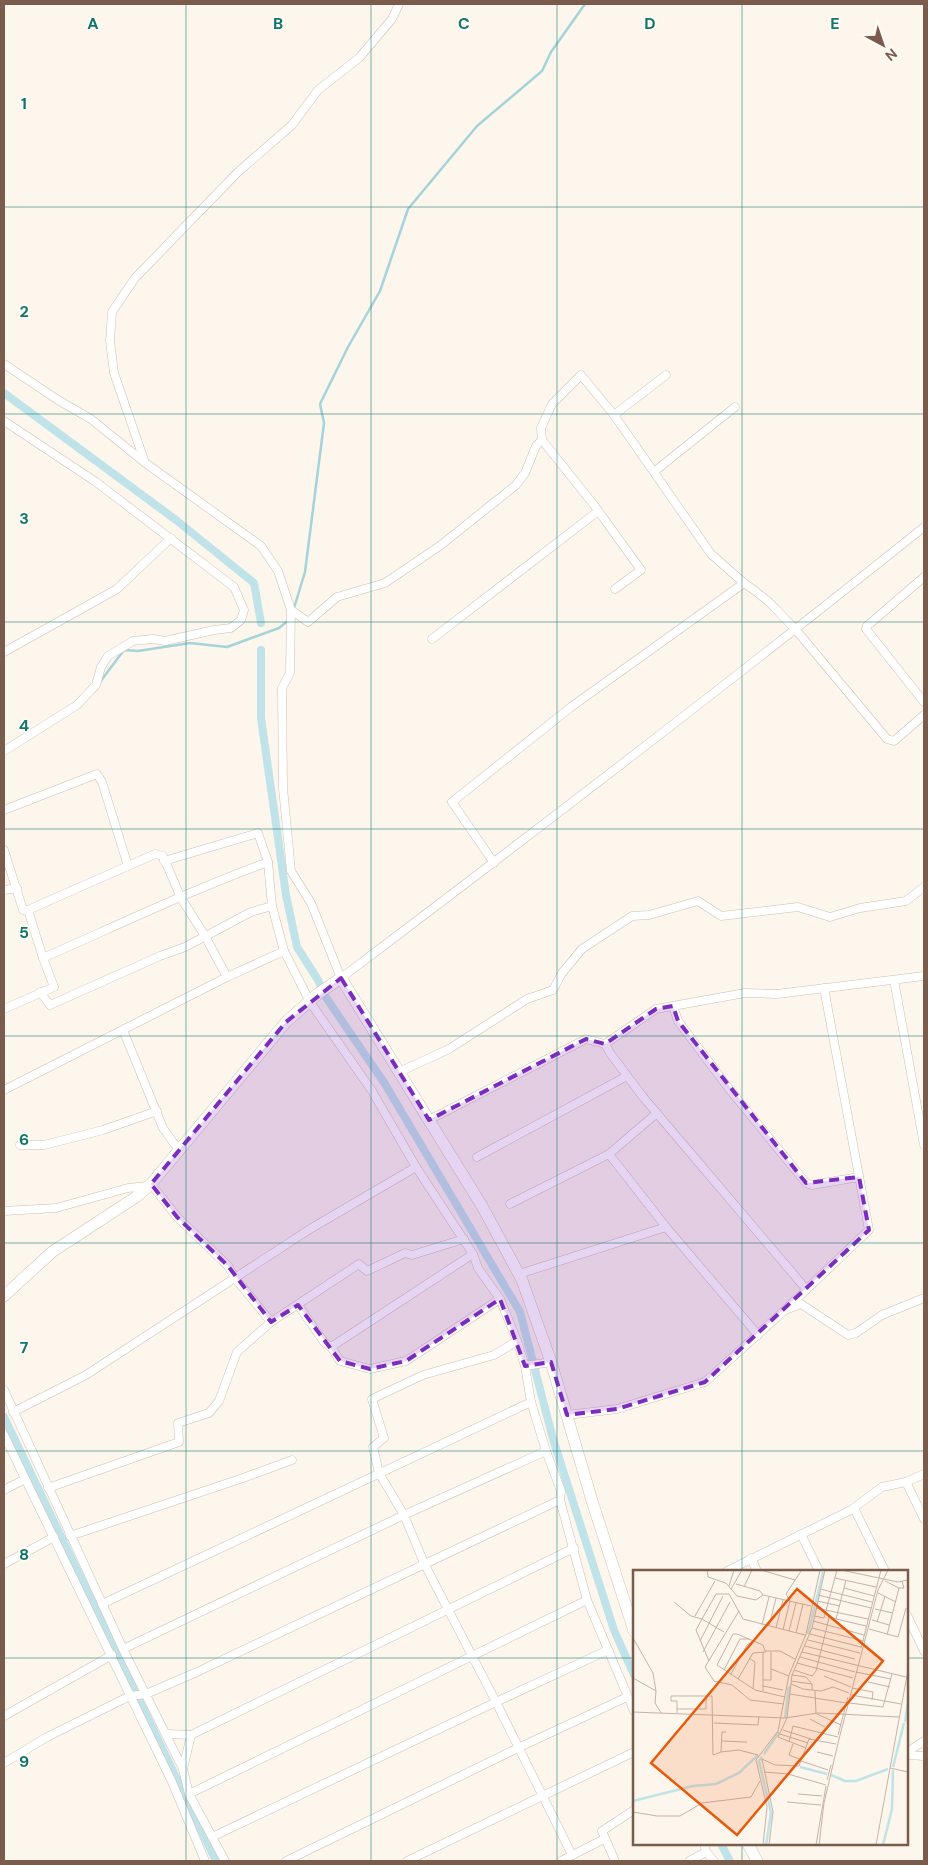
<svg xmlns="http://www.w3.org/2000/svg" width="928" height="1865" font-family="'DM Sans',sans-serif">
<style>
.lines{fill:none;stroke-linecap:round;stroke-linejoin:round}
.stream{stroke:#a5d3da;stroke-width:2.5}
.canal{stroke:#bfe3e8;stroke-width:8}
.street-casing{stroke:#d1beb0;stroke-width:9}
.secondary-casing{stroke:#d6c0b0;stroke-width:12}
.street{stroke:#fff;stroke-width:8}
.secondary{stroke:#fff;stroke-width:11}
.marked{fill:#7b2cbf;fill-opacity:0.2;stroke:#7b2cbf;stroke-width:4;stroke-dasharray:10 6;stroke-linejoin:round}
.grid{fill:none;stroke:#0f766e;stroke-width:1;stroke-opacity:0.55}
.inset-river{fill:none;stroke:#bfe3e8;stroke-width:2.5}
.inset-road{fill:none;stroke:#c5b3a7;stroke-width:1}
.view{fill:#e8590c;fill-opacity:0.15;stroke:#e8590c;stroke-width:2.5}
.inset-edge{fill:none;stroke:#7a5c4d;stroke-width:2.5}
.grid-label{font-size:16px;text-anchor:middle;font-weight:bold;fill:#0f766e;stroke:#fffaf3;stroke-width:4;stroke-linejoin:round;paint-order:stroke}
</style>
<rect width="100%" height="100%" fill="#fdf6ec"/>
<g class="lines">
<!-- stream -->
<g class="stream">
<path d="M294 608 305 572 324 423 320 404 348 347 380 291 408 209 477 126 542 71 551 52 585 4"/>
<path d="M100 682 124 650 138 651 190 643 227 647 279 628 289 620"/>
</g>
<!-- canal -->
<g class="canal">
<path d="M4 393 176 520 254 583 261 623"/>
<path d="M261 650V718L286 895 297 947 318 980 325 996 385 1084 520 1312 553 1439 614 1630 634 1675"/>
<path d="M4 1417 216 1861"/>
<path d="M721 1844 730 1861"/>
</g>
<!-- street casing -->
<g class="street-casing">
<g id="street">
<path d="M4 364 58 400 91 419 144 462 261 546 278 571 291 610 290 673 282 688 283 788 291 871 311 903 341 978C537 830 732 681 924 527"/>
<path d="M614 415 666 375"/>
<path d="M4 421 96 482 234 587 244 610 241 620 231 628 214 630 165 641 153 639 133 641 108 656 101 667 96 685 77 705 4 751"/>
<path d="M144 460 114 373 110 341 112 312 135 278 238 172 292 125 318 90 359 58 392 19 399 4"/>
<path d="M655 471 735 407"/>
<path d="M924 577 867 626 866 629 924 702"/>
<path d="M615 589 641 570 594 505 542 440 541 428 552 404 581 375 614 415 711 554 744 583 754 590 769 602 796 630 887 739 894 741 924 715"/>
<path d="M291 610 308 622 337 597 385 583 441 545 516 485 525 473 536 446 542 440"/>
<path d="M432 639 597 512"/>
<path d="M4 652 117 589 171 538"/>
<path d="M4 810 97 774 102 782 128 866"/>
<path d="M4 850 23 910H28L43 958 54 987 4 1009"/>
<path d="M164 861 258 833 268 862 272 906 284 951 310 1002 372 1091 416 1167 473 1254 478 1268 500 1299 517 1341 525 1366 531 1402 546 1451 561 1491 560 1500 587 1600 634 1711"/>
<path d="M494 863 452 802 571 707 744 583"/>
<path d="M4 890 17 888"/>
<path d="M43 958C118 925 191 890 268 862"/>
<path d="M227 977 284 951"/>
<path d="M894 980 924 1145"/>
<path d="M40 992 50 1005 160 956 185 947 251 912 272 906"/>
<path d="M673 1006 678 1021 730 1090 806 1183 812 1185 859 1177"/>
<path d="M123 1030 163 1128 178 1149"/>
<path d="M605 1044 610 1053 643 1097 806 1289"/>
<path d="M399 1072 449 1049 527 999 553 990 562 973 582 949 632 916 649 915 698 901 721 916 798 907 830 917 860 908 906 901 924 887"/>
<path d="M4 1090 227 977 205 936 181 898 163 856 155 854 28 910"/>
<path d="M429 1120 586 1039 605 1044 656 1009 745 993 777 994 924 976"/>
<path d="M20 1145H44L103 1130 157 1111"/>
<path d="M477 1157 627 1076"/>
<path d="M151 1184 177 1217 228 1266 235 1278 271 1322"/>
<path d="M510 1204 609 1154"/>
<path d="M4 1211 56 1208 128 1188 147 1186"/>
<path d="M666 1227 758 1335"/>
<path d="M519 1274 666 1227 609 1154 657 1113"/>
<path d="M298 1305 324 1342 331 1347 473 1254"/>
<path d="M788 1307 869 1230 824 988"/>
<path d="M517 1341 494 1355 423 1375 372 1399 384 1438 373 1447 379 1473 404 1515 424 1563 496 1702 572 1855"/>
<path d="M331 1347 340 1361 370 1369 406 1361 500 1299"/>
<path d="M525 1366 551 1362"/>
<path d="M4 1390 123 1649 183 1769 189 1794 225 1861"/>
<path d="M13 1412 86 1375 310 1229 416 1167"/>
<path d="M567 1415 617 1409 705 1382 785 1310 801 1304 848 1335 856 1333 882 1315 924 1298"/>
<path d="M4 1435 172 1782 205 1861"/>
<path d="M906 1482 924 1519"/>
<path d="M48 1488 179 1442 178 1423 209 1413 219 1401 237 1352 271 1322 359 1264 367 1271 405 1253 412 1255 464 1239"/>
<path d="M4 1490 25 1479"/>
<path d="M854 1508 885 1571"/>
<path d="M801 1534 819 1571"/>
<path d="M70 1536 243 1478 292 1460"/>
<path d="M751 1558 757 1571"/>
<path d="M4 1564 54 1537"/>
<path d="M727 1571 851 1510 882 1487 906 1482 924 1474"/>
<path d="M102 1604 531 1402"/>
<path d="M907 1615 924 1651"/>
<path d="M123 1649 404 1515 546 1451"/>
<path d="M4 1716 112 1655"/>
<path d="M166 1734 191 1735 183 1769"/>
<path d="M191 1735 574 1548"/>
<path d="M907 1752 924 1741"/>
<path d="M907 1753 908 1755 924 1756"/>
<path d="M4 1763 47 1737 130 1696 146 1694 197 1672 560 1500"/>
<path d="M189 1794 587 1600"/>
<path d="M212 1837 496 1702 608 1650"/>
<path d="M704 1844 706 1852 714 1861"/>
<path d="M286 1861 518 1748 627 1697"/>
<path d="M407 1861 634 1752"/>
<path d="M561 1861 604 1839"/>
<path d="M615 1861 602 1831 634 1810"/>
<path d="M689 1861 706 1852"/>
</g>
</g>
<!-- secondary casing -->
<g class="secondary-casing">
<g id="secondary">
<path d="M4 1296 52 1252 136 1197 151 1184 286 1022 319 993 341 978 482 1206 522 1280 551 1362 593 1504 634 1631"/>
<path d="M748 1844 757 1861"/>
</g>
</g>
<!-- street -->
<use href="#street" class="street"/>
<!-- secondary -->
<use href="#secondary" class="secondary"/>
</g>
<!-- marked area -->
<path class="marked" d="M341 978 429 1120 586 1039 605 1044 656 1009 673 1006 678 1021 806 1183 859 1177 869 1230 705 1382 617 1409 567 1415 551 1362 525 1366 500 1299 406 1361 370 1369 340 1361 298 1305 271 1322 228 1266 177 1217 151 1184 286 1022Z"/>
<!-- grid -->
<path class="grid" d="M186 4V1861M371 4V1861M557 4V1861M742 4V1571M4 207H924M4 414H924M4 622H924M4 829H924M4 1036H924M4 1243H924M4 1451H924M4 1658H634M907 1658H924M742 1844V1861"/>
<!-- overview -->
<g transform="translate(633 1570)">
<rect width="275" height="275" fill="#fdf6ec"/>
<path class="inset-river" d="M175 64 190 2M152 148 156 116M272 152 275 132M131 184 146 162M129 187 126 191 138 243 133 275M167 197 194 204M260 197 271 153M198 205 212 211H223L255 199M0 231 60 216 83 214 106 203 125 185M250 275 259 239 260 200"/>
<path class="inset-road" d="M74 0 75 7 93 13 104 26 123 30 130 25 178 36M128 0 162 10M208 0 265 12 275 10M202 8 243 17M252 11 266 18M103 14 127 21 130 25M96 16 101 0M111 17 119 0M211 18 241 26M98 19 109 0M187 19 239 32M245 23 263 32M185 25 238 38M184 31 207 36M41 32 58 46 69 49 83 24H96L110 49 172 65M183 38 235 49M242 39 260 43M106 41 72 97 81 111 99 115 117 130 151 134M62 46 82 11M181 46 191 48 204 0M195 47 233 56M203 49 213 10M239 50 256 55M180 51 231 65M244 52 252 26M129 55 136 27M136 56 143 28M143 58 150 30M179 58 231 71M236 59 265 67 273 38M150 60 157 31 153 24 168 1M156 61 163 33M163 63 170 34M177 64 228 77M254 65 266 18H271L269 11M0 68 20 103 23 121M175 70 227 83M67 71 90 26M172 76 222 89M228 78 248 0M70 82 97 32M138 82V99M169 82 273 107M167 87 222 102M116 88 122 92 120 119M76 91 63 60 69 49 91 62M164 93 220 108M91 100 107 69H116M161 100 179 106 183 101 196 48M223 102 258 109M98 104 114 75 119 72M159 105 173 107 179 114M191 106 218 117M0 108 23 121 22 133 28 143M105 109 120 83 133 82M130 110H138V99L156 106M158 111 179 114V120M235 112 257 117M158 114 170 119 188 121 200 117 216 123M130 116 150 120M219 118 240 122 239 130M130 121V82M182 121 183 143M157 124 213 133M218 125 268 134M152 127 122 120 84 95 100 64H104L130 75 132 81H147L162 89M216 133 250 137 259 104M44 139H73V126M0 142 152 148 185 143 266 147M44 143V131H38V126H79L80 185 88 182 89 162H93M184 144 208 155M177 149 192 157M81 153 125 155 126 146M150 160 178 169M147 164 175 173M205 165 215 127M89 171 114 172M156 172 160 156 205 167M160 174 156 185 169 190M173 178 145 167 154 148 159 105 179 58 192 0M88 182 106 180 125 185M184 182 200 186M168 191 195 200M257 198 275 202M131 202 155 204 193 215M194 210 198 195M165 224 189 226M154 232 188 235M0 242 24 246H47L69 233 118 227 127 211M130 275 134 237 123 190 145 161 156 105 173 64 187 0M136 275 140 242 129 189 142 195 166 196 176 169 203 174M183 275 193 216M186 275 191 233 206 169 245 20 255 0M243 275 275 100"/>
<path class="view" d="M164 19 250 91 104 265 18 193Z"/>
<rect width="275" height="275" class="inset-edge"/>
</g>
<g class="grid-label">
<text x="93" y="29">A</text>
<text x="278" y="29">B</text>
<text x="464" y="29">C</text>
<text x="650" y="29">D</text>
<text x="835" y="29">E</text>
<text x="24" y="109">1</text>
<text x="24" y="317">2</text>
<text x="24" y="524">3</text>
<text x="24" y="731">4</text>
<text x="24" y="938">5</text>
<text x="24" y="1145">6</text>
<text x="24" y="1353">7</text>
<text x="24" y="1560">8</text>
<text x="24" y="1767">9</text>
</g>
<!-- border -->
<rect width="928" height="1865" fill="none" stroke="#7a5c4d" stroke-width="10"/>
<!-- north arrow -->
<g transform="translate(883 45) rotate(140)" stroke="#fffaf3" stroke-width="4" paint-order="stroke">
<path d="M0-4L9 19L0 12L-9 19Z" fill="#7a5c4d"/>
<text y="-8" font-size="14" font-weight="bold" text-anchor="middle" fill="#7a5c4d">N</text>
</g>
</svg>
